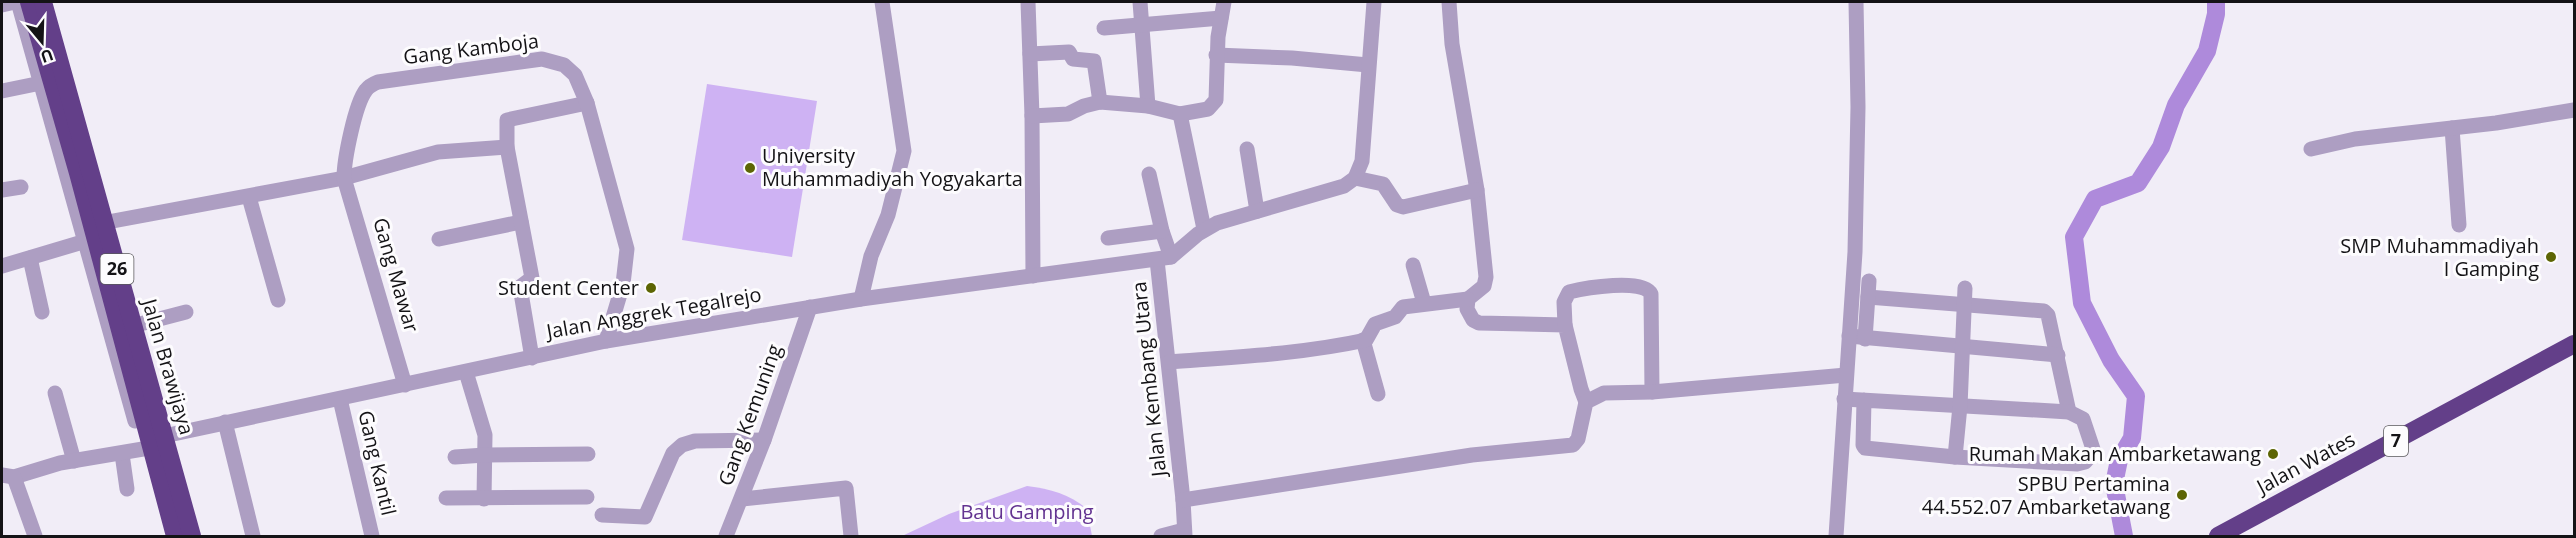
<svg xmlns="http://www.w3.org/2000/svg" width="2576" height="538" font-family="'Open Sans',sans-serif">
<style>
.green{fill:#ceb2f3}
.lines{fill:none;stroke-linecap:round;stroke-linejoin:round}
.river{stroke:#ae8adb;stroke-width:18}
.minor{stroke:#ad9ec2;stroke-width:15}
.highway{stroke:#633f89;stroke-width:18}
.poi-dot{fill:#5d6504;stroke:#fdfcfe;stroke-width:2}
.labels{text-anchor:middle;stroke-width:6;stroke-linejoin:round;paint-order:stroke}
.shield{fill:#fdfcfe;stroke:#5a595c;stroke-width:1.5}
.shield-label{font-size:18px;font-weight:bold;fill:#141316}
.street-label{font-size:20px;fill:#141316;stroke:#fdfcfe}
.poi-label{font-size:20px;fill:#141316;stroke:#fdfcfe;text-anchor:end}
.park-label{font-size:20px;fill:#633391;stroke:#fdfcfe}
</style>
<rect width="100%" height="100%" fill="#f1edf7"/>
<!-- green -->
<g class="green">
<path d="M707 84 817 101 792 257 682 240Z"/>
<path d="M1027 486C1051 489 1069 494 1087 509L1092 536H902L949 514Z"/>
</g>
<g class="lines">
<!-- river -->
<path class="river" d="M2124 536 2114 484 2119 460 2132 438 2136 396 2111 360 2082 303 2074 237 2095 199 2138 183 2161 147 2176 105 2207 51 2216 14V2"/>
<!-- minor -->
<g class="minor">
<path d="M18 2 135 421"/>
<path d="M1028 2 1032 116 1033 276"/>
<path d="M1140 2 1148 106"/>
<path d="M1449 2 1452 44 1477 190 1486 277 1484 286 1468 299 1467 309 1473 320 1479 323 1565 325 1581 389 1586 402"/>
<path d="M2 5 15 2"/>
<path d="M1104 28 1221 18"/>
<path d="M1030 54 1069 52 1073 59 1094 61 1100 102"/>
<path d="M1216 55 1292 58 1368 65"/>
<path d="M2 91 41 83"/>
<path d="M1032 116 1068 114 1084 106 1100 102 1148 106 1180 114"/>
<path d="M2452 128 2459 225"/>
<path d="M1247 149 1257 211"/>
<path d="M2311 149 2355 139 2496 123 2574 110"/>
<path d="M1149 174 1162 231 1171 257"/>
<path d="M1355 178 1383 184 1397 205 1403 207 1477 190"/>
<path d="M2 190 21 187"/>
<path d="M249 197 278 300"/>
<path d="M113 221 344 178 438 152 507 147"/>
<path d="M1204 229 1180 114 1208 109 1216 100 1218 37 1224 2"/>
<path d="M1108 238 1162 231"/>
<path d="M439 239 521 222"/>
<path d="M30 258 42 312"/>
<path d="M1157 260 1183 500 1185 536"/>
<path d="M1413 265 1424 303"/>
<path d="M2 266 86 241"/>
<path d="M1868 297 2044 311 2048 315 2069 412"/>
<path d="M861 299 871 256 888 215 904 151 882 2"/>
<path d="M140 324 186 312"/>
<path d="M1565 325 1564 302 1569 292C1585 288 1643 278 1651 294L1652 392"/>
<path d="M1849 336 2058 355"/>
<path d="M1865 339 1869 281"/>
<path d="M1363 340 1378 394"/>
<path d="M532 358 520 287 532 278 507 147V120L587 103"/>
<path d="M1169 362C1235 357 1301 354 1366 340L1375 324 1395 317 1403 307 1468 299"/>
<path d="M466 372 485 435 484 499"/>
<path d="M405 385 344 178C344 160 355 104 366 90 369 86 373 84 378 82L542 59 564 65 575 75 587 103 627 249 623 284 606 341"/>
<path d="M55 393 74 461"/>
<path d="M340 399 372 536"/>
<path d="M1844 399C1919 404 1994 408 2069 412L2083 419 2094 452 2085 462 2077 464 1955 457 1865 448 1863 445 1864 400"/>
<path d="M225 422 253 536"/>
<path d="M164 436 606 341 861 299 1171 257 1198 234 1217 223 1344 186 1355 178 1362 161 1374 2"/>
<path d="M122 454 127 489"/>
<path d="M455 457 485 455 588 454"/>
<path d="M1955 457 1960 406 1965 288"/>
<path d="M2 475 14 477 60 463 143 449"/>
<path d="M14 477 35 536"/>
<path d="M446 498 587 497"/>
<path d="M742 499 846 488 851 536"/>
<path d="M1183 500 1472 455 1573 445 1578 439 1586 402 1604 393 1652 392 1846 375"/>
<path d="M602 515 645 517 673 453 682 445 695 441 764 440"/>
<path d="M726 536 764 440 810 307"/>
<path d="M1161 536 1184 530"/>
<path d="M1836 536 1855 252 1858 107 1856 2"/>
</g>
<!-- highway -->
<g class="highway">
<path d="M29 2 78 173 175 536"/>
<path d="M43 2 192 536"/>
<path d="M2218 536 2574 344"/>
</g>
</g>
<!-- markers -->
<g class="poi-dot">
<circle cx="750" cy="168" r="6"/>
<circle cx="2551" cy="257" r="6"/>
<circle cx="651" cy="288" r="6"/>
<circle cx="2273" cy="454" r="6"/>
<circle cx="2182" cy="495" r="6"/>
</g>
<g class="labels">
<!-- shield labels -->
<g class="shield">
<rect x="100.5" y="254" width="33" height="30" rx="4.5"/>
<rect x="2384" y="426" width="24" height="30" rx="4.5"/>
</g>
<g class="shield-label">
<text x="117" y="275">26</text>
<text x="2396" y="447">7</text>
</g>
<!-- street labels -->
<g class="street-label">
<text transform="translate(471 49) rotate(-7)" y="7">Gang Kamboja</text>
<text transform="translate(396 275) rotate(74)" y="7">Gang Mawar</text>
<text transform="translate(654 313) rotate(-10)" y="7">Jalan Anggrek Tegalrejo</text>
<text transform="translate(168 367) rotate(74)" y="7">Jalan Brawijaya</text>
<text transform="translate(1149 379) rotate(-96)" y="7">Jalan Kembang Utara</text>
<text transform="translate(750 415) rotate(-70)" y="7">Gang Kemuning</text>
<text transform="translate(377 463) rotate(77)" y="7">Gang Kantil</text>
<text transform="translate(2306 463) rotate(-28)" y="7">Jalan Wates</text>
</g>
<!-- poi labels -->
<g class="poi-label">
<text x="762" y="163" text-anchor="start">University<tspan x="762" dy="23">Muhammadiyah Yogyakarta</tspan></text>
<text x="2539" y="253">SMP Muhammadiyah<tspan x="2539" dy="23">I Gamping</tspan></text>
<text x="639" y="295">Student Center</text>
<text x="2261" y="461">Rumah Makan Ambarketawang</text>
<text x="2170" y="491">SPBU Pertamina<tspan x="2170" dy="23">44.552.07 Ambarketawang</tspan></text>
</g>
<!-- park labels -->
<g class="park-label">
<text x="1027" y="519">Batu Gamping</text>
</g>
</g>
<!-- border -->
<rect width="2576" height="538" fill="none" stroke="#141316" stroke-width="6"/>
<!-- north arrow -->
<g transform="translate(42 42) rotate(161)" stroke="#fdfcfe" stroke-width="4.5" paint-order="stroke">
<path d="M0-4.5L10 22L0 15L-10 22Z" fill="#141316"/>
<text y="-9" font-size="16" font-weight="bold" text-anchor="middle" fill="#141316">U</text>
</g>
</svg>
